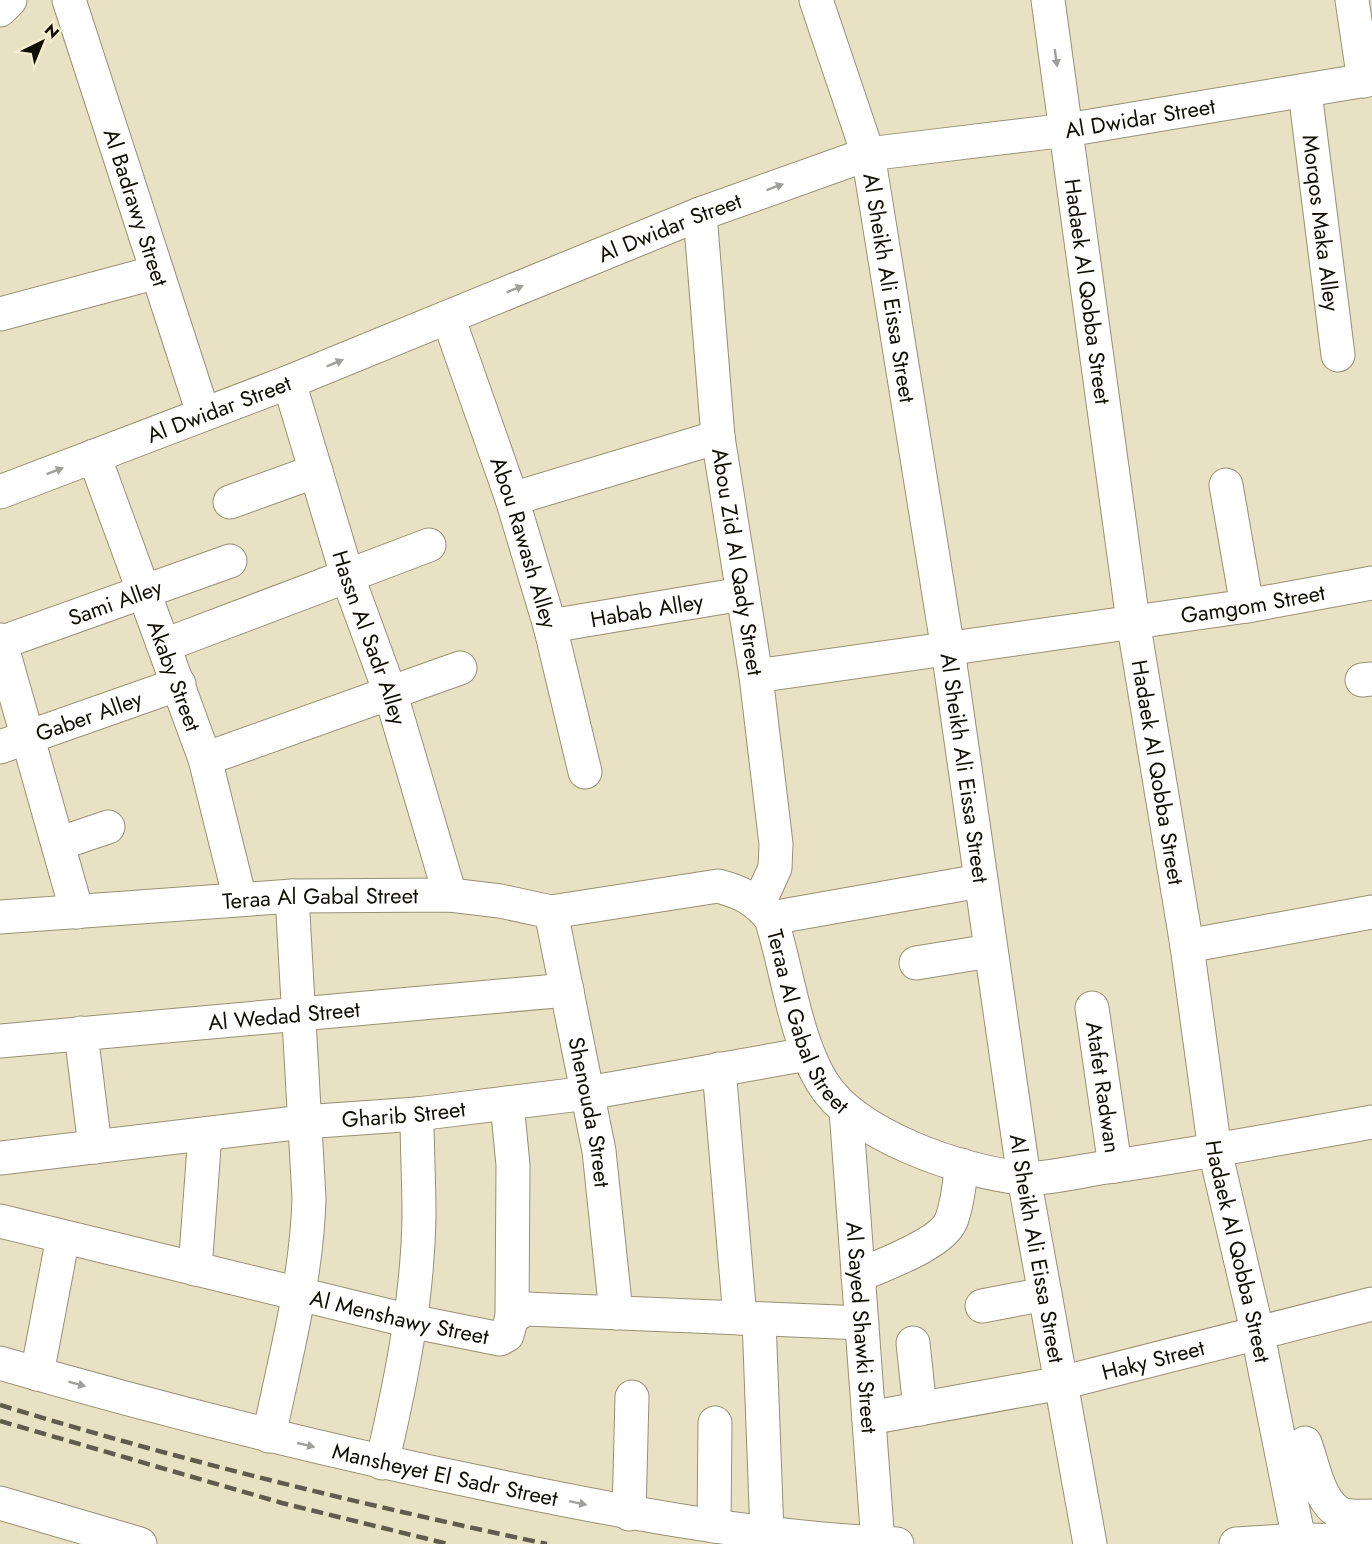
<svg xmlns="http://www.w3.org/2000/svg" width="1372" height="1544" font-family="Jost,sans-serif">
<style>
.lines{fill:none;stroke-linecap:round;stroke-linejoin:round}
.minor-casing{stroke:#989074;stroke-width:35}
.major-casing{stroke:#989074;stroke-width:35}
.minor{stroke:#fff;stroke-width:33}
.major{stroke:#fff;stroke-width:33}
.rail{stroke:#605b4a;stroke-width:4.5;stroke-dasharray:12 6;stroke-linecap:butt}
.oneway{fill:#a09f9b}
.labels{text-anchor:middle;stroke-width:4.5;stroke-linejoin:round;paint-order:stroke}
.street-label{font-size:22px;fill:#110e04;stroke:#f6eed0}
</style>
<rect width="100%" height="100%" fill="#e9e1c3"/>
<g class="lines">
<!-- minor casing -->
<g class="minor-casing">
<g id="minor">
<path id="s1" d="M69 0 203 413"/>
<path id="s2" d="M816 0 868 154 948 650 1024 1178 1090 1544"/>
<path id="s3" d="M1048 0 1133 621 1187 946 1215 1151 1258 1335 1299 1540"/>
<path d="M1352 0 1364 81"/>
<path d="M0 10 10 0"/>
<path id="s4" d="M1305 92 1338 355"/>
<path id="s5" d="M700 214 718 437 756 676 776 844 775 868 759 903"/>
<path d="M0 314 157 272"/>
<path id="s6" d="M448 317 512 499 550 626 585 772"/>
<path id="s7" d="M289 382 347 575 391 695 450 895"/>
<path id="s8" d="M94 456 205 759 240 899"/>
<path d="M1226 485 1247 606"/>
<path d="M512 499 718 437"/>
<path d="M230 502 316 471"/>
<path id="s9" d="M550 626 742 594"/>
<path d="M0 640 77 912"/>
<path id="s10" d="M0 643 230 561"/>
<path d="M165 645 429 545"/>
<path id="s11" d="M756 676 1247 606 1372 583"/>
<path d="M1362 680 1372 679"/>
<path id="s12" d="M0 747 179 684"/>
<path d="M205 759 460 668"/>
<path d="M58 844 108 827"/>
<path id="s13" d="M551 912 599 1151 616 1313"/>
<path id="s14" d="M0 917 292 896 450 895 500 901 551 912 718 886C741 892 755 899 771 918 787 969 795 1038 822 1082 855 1136 962 1172 1022 1178 1044 1180 1084 1170 1108 1167 1196 1154 1284 1138 1372 1122"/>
<path d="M771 918 980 881"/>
<path d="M1187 946 1372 912"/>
<path d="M916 963 990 951"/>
<path id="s15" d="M1092 1008 1115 1166"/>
<path d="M81 1033 95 1147"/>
<path id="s16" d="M0 1041 567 990"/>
<path d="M719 1069 740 1318"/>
<path d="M507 1103 513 1165 512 1317"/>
<path id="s17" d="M846 1110 878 1543"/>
<path id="s18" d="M0 1158 303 1122 417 1114 588 1093 807 1054"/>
<path id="s19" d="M0 1221 410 1321 500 1339 507 1335 512 1317 526 1309 862 1323"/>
<path d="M195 1269 205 1134"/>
<path d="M858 1276C881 1265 941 1245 951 1221 958 1204 959 1183 962 1165"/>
<path d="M982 1306 1045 1294"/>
<path d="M759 1319 767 1533"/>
<path d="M913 1343 920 1409"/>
<path d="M37 1374 63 1237"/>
<path id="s20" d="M869 1418 1061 1383 1372 1304"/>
<path d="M269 1436C285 1358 307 1278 309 1198L292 896"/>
<path d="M1305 1443C1313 1464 1319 1506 1344 1515 1352 1517 1363 1516 1372 1516"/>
<path d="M382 1463C401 1382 418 1298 419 1215 419 1181 417 1148 417 1114"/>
<path d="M0 1503 140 1544"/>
<path d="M629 1514 632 1397"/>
<path d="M714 1526 715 1423"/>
</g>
</g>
<!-- major casing -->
<g class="major-casing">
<g id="major">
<path id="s21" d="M0 492 289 382 700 214 868 154 1067 130 1372 79"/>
<path id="s22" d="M0 1363C162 1410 326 1451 492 1485 626 1513 760 1538 897 1544"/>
<path d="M1236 1544 1299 1540 1372 1541"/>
</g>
</g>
<!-- minor -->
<use href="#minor" class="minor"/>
<!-- major -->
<use href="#major" class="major"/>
<!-- rail -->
<g class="rail">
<path d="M0 1405C179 1460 363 1505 547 1544"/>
<path d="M0 1421 282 1503 448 1544"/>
</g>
</g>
<!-- one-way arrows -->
<defs><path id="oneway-solid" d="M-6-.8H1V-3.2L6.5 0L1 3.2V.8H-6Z" transform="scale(1.5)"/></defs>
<g class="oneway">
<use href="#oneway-solid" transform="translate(1056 58) rotate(82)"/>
<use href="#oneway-solid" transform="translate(775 187) rotate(-20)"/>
<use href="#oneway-solid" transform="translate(515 289) rotate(-22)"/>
<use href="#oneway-solid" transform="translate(335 363) rotate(-22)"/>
<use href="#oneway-solid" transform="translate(55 471) rotate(-21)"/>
<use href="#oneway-solid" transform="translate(77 1384) rotate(15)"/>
<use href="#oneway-solid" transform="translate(306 1445) rotate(13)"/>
<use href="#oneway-solid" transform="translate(578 1503) rotate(12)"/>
</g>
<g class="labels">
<!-- street labels -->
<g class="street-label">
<text dy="8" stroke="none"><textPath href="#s21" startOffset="1206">Al Dwidar Street</textPath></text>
<text dy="8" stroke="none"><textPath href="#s1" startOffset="218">Al Badrawy Street</textPath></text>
<text dy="8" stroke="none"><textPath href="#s4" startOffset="132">Morqos Maka Alley</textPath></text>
<text dy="8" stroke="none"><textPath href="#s21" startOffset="720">Al Dwidar Street</textPath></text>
<text dy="8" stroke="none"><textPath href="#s2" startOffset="298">Al Sheikh Ali Eissa Street</textPath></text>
<text dy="8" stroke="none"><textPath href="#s3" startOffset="294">Hadaek Al Qobba Street</textPath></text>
<text dy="8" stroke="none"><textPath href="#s21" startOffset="234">Al Dwidar Street</textPath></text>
<text dy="8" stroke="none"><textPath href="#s6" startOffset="238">Abou Rawash Alley</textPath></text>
<text dy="8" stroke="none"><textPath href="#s5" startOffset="350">Abou Zid Al Qady Street</textPath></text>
<text dy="8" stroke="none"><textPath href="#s10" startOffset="122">Sami Alley</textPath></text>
<text dy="8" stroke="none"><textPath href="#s11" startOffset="502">Gamgom Street</textPath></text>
<text dy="8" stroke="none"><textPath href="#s9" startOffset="98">Habab Alley</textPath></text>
<text dy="8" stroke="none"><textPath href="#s7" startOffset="268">Hassn Al Sadr Alley</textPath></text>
<text dy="8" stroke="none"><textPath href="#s8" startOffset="234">Akaby Street</textPath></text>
<text dy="8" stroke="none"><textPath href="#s12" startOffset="94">Gaber Alley</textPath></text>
<text dy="8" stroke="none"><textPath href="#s2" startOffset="784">Al Sheikh Ali Eissa Street</textPath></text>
<text dy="8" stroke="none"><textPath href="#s3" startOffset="780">Hadaek Al Qobba Street</textPath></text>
<text dy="8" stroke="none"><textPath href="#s14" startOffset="321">Teraa Al Gabal Street</textPath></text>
<text dy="8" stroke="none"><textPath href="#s16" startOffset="285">Al Wedad Street</textPath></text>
<text dy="8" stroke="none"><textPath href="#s14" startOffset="896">Teraa Al Gabal Street</textPath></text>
<text dy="8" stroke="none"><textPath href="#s15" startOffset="80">Atafet Radwan</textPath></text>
<text dy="8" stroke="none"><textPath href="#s13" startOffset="204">Shenouda Street</textPath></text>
<text dy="8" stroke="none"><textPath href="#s18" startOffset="406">Gharib Street</textPath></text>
<text dy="8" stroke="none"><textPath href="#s2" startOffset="1270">Al Sheikh Ali Eissa Street</textPath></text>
<text dy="8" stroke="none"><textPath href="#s3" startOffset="1266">Hadaek Al Qobba Street</textPath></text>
<text dy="8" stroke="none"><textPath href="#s19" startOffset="411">Al Menshawy Street</textPath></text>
<text dy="8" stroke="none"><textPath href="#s17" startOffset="218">Al Sayed Shawki Street</textPath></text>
<text dy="8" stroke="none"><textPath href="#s20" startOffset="290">Haky Street</textPath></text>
<text dy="8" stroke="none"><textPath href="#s22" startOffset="459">Mansheyet El Sadr Street</textPath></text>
</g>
</g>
<!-- north arrow -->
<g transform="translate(42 42) rotate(43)" stroke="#f6eed0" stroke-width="4.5" paint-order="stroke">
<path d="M0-4.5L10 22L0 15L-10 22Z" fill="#110e04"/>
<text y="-9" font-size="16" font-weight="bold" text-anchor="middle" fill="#110e04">N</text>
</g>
</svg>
